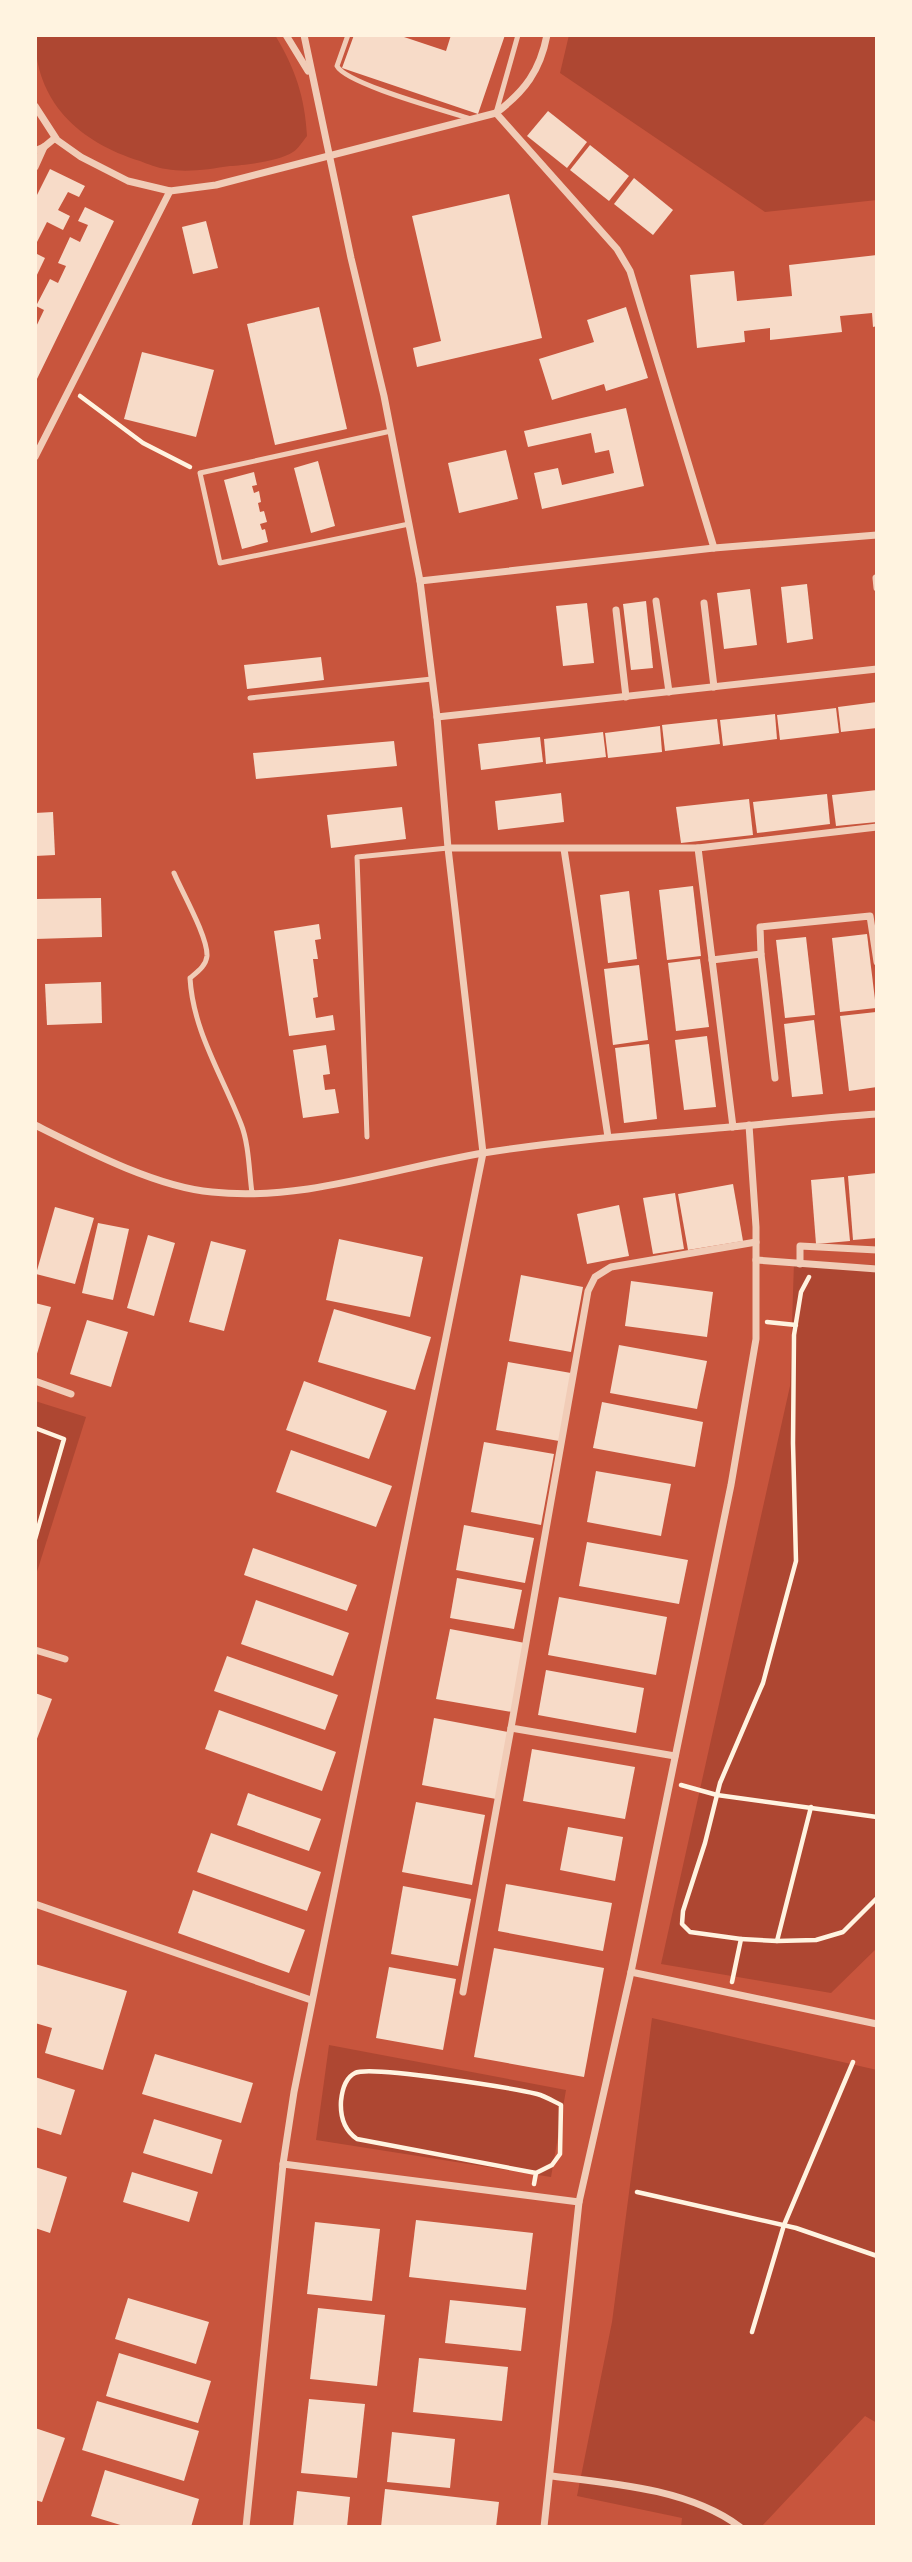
<svg xmlns="http://www.w3.org/2000/svg" width="912" height="2562" font-family="'DM Sans',sans-serif">
<style>
.green{fill:#ae4732}
.building{fill:#f7dbc8}
.lines{fill:none;stroke-linecap:round;stroke-linejoin:round}
.path{stroke:#fff3e0;stroke-width:4.5}
.service{stroke:#f1ccb7;stroke-width:5}
.minor{stroke:#f1ccb7;stroke-width:7}
</style>
<rect width="100%" height="100%" fill="#c8553d"/>
<!-- green -->
<g class="green">
<path d="M35 35H275C295 68 305 97 307 136 303 141 298 149 293 152 280 161 246 165 230 166 210 169 187 173 166 169 157 168 148 164 140 161 79 142 35 102 35 35Z"/>
<path d="M569 35H877V200L765 212 560 73Z"/>
<path d="M794 1262 877 1265V1948L831 1993 661 1964 790 1386Z"/>
<path d="M35 1401 86 1417 35 1578Z"/>
<path d="M652 2018 877 2070V2423L865 2416 761 2527H681L682 2518 577 2496 612 2322Z"/>
<path d="M329 2045 566 2090 551 2177 316 2140Z"/>
</g>
<!-- building -->
<g class="building">
<path d="M354 35H398L446 51 451 35H505L478 114 342 68Z"/>
<path d="M548 111 587 142 567 168 527 136Z"/>
<path d="M590 145 629 176 609 201 570 170Z"/>
<path d="M50 169 85 186 79 197 68 192 58 210 70 216 63 230 47 222 35 246V199Z"/>
<path d="M634 178 673 210 653 235 614 204Z"/>
<path d="M509 194 542 338 417 367 413 348 441 341 412 216Z"/>
<path d="M85 207 114 221 35 383V329L44 310 36 306 50 279 58 283 66 266 58 263 70 237 80 242 88 225 78 221Z"/>
<path d="M206 221 218 268 193 274 182 227Z"/>
<path d="M35 253 45 258 35 279Z"/>
<path d="M877 255V326L873 327 872 313 840 316 842 332 770 340V328L744 331 745 342 697 348 690 275 734 271 737 301 792 296 789 265Z"/>
<path d="M319 307 347 429 275 445 247 324Z"/>
<path d="M626 307 648 378 606 391 604 384 552 400 539 359 594 342 587 320Z"/>
<path d="M142 352 214 370 196 437 124 419Z"/>
<path d="M626 408 644 486 542 509 534 473 558 468 562 485 614 473 609 450 595 453 591 433 528 447 524 431Z"/>
<path d="M506 450 518 499 459 513 448 463Z"/>
<path d="M318 461 335 526 311 533 294 468Z"/>
<path d="M254 472 257 485 252 486 254 493 259 491 261 502 258 503 260 512 264 511 267 522 260 524 262 530 265 529 268 542 242 549 224 480Z"/>
<path d="M807 584 813 639 787 643 781 587Z"/>
<path d="M750 589 757 645 724 649 717 593Z"/>
<path d="M646 601 653 668 631 670 623 604Z"/>
<path d="M587 603 594 663 563 666 556 606Z"/>
<path d="M321 657 324 680 247 689 244 665Z"/>
<path d="M877 702V728L841 732 838 707Z"/>
<path d="M836 708 839 733 780 740 777 715Z"/>
<path d="M775 714 777 739 723 746 720 720Z"/>
<path d="M717 719 720 744 665 751 662 725Z"/>
<path d="M660 726 662 752 608 758 605 733Z"/>
<path d="M603 732 606 757 546 764 544 739Z"/>
<path d="M540 737 543 762 481 770 478 744Z"/>
<path d="M394 741 397 766 256 779 253 753Z"/>
<path d="M877 790V822L836 826 832 795Z"/>
<path d="M561 793 564 822 498 830 495 801Z"/>
<path d="M827 794 830 824 757 833 753 802Z"/>
<path d="M749 799 753 835 681 843 676 807Z"/>
<path d="M402 807 406 839 331 848 327 815Z"/>
<path d="M53 812 55 855 35 856V813Z"/>
<path d="M693 886 701 956 667 960 659 890Z"/>
<path d="M629 891 637 959 608 963 600 895Z"/>
<path d="M101 898 102 937 35 939V899Z"/>
<path d="M319 924 321 939 315 940 318 959H313L318 997 313 998 316 1018 333 1015 335 1030 289 1036 274 931Z"/>
<path d="M867 934 876 1008 840 1012 832 938Z"/>
<path d="M806 937 815 1015 785 1018 776 940Z"/>
<path d="M700 959 709 1027 676 1031 668 963Z"/>
<path d="M639 965 648 1040 613 1045 604 969Z"/>
<path d="M101 982 102 1023 47 1025 45 984Z"/>
<path d="M876 1012 877 1087 849 1091 840 1016Z"/>
<path d="M814 1020 823 1094 792 1097 784 1024Z"/>
<path d="M707 1036 716 1107 684 1110 675 1040Z"/>
<path d="M649 1044 657 1119 624 1123 615 1048Z"/>
<path d="M326 1045 330 1074 323 1075 325 1090 335 1089 339 1113 303 1118 293 1050Z"/>
<path d="M877 1173V1238L853 1240 848 1176Z"/>
<path d="M844 1177 850 1241 816 1244 811 1180Z"/>
<path d="M733 1184 743 1241 688 1250 678 1194Z"/>
<path d="M675 1193 684 1249 653 1254 643 1198Z"/>
<path d="M619 1205 629 1256 587 1264 577 1214Z"/>
<path d="M55 1207 94 1218 75 1284 36 1274Z"/>
<path d="M98 1223 129 1229 113 1300 82 1293Z"/>
<path d="M148 1235 175 1243 154 1316 127 1308Z"/>
<path d="M339 1239 423 1257 410 1317 326 1300Z"/>
<path d="M211 1241 246 1250 224 1331 189 1322Z"/>
<path d="M521 1275 583 1287 571 1352 509 1341Z"/>
<path d="M631 1281 713 1292 707 1337 625 1326Z"/>
<path d="M35 1303 51 1307 36 1357H35Z"/>
<path d="M334 1309 431 1337 415 1390 318 1362Z"/>
<path d="M87 1320 128 1332 111 1387 70 1374Z"/>
<path d="M619 1345 707 1361 697 1409 610 1393Z"/>
<path d="M508 1362 571 1373 559 1441 496 1430Z"/>
<path d="M304 1381 387 1411 369 1459 286 1430Z"/>
<path d="M602 1402 703 1422 695 1467 593 1448Z"/>
<path d="M484 1442 554 1454 541 1525 471 1512Z"/>
<path d="M291 1450 392 1486 376 1527 276 1492Z"/>
<path d="M596 1471 671 1484 661 1536 587 1522Z"/>
<path d="M464 1525 534 1538 525 1583 456 1570Z"/>
<path d="M587 1542 688 1560 679 1604 579 1586Z"/>
<path d="M253 1548 357 1585 347 1611 244 1575Z"/>
<path d="M457 1578 522 1590 514 1629 450 1618Z"/>
<path d="M559 1597 667 1617 656 1675 548 1655Z"/>
<path d="M256 1600 349 1633 333 1676 241 1644Z"/>
<path d="M450 1629 525 1643 512 1712 436 1699Z"/>
<path d="M227 1656 338 1695 325 1730 214 1691Z"/>
<path d="M546 1670 644 1688 636 1733 538 1715Z"/>
<path d="M35 1693 52 1699 35 1744Z"/>
<path d="M219 1710 336 1752 322 1791 205 1749Z"/>
<path d="M434 1718 508 1732 496 1799 422 1785Z"/>
<path d="M532 1749 635 1767 625 1819 523 1801Z"/>
<path d="M248 1793 321 1819 309 1851 237 1825Z"/>
<path d="M416 1802 485 1815 472 1885 402 1872Z"/>
<path d="M568 1827 623 1837 615 1881 560 1870Z"/>
<path d="M211 1833 321 1872 307 1911 197 1872Z"/>
<path d="M506 1884 612 1903 603 1951 498 1931Z"/>
<path d="M403 1886 471 1899 458 1966 391 1954Z"/>
<path d="M193 1890 305 1930 289 1973 178 1933Z"/>
<path d="M494 1948 604 1968 584 2077 474 2057Z"/>
<path d="M35 1964 127 1991 103 2070 45 2053 52 2028 35 2023Z"/>
<path d="M389 1967 456 1979 443 2050 376 2038Z"/>
<path d="M155 2054 253 2083 241 2123 142 2094Z"/>
<path d="M35 2077 75 2090 61 2135 35 2127Z"/>
<path d="M154 2119 222 2140 212 2174 143 2153Z"/>
<path d="M35 2167 67 2177 50 2233 35 2228Z"/>
<path d="M132 2172 198 2192 189 2222 123 2202Z"/>
<path d="M416 2220 533 2233 526 2290 409 2277Z"/>
<path d="M315 2222 380 2229 372 2301 307 2294Z"/>
<path d="M128 2298 209 2322 196 2364 115 2339Z"/>
<path d="M450 2300 526 2308 521 2351 445 2343Z"/>
<path d="M318 2308 385 2315 377 2386 310 2379Z"/>
<path d="M119 2353 211 2381 198 2423 106 2396Z"/>
<path d="M419 2358 508 2367 502 2421 413 2412Z"/>
<path d="M309 2399 365 2404 357 2478 301 2473Z"/>
<path d="M97 2401 199 2431 184 2481 82 2450Z"/>
<path d="M35 2428 65 2438 42 2502 35 2500Z"/>
<path d="M392 2432 455 2439 450 2488 387 2482Z"/>
<path d="M105 2470 199 2499 191 2527H127L91 2516Z"/>
<path d="M385 2489 499 2502 496 2527H381Z"/>
<path d="M297 2491 350 2497 347 2527H293Z"/>
</g>
<g class="lines">
<!-- path -->
<g class="path">
<path d="M80 396 143 443 190 467"/>
<path d="M767 1322 796 1325"/>
<path d="M35 1428 64 1439 35 1539"/>
<path d="M681 1785 717 1795 877 1817"/>
<path d="M741 1939 777 1941 811 1807"/>
<path d="M777 1941 816 1940 843 1932 877 1898"/>
<path d="M732 1982 741 1939 690 1932 682 1924 683 1911 705 1843 720 1783 763 1683 796 1561 793 1443 794 1335 801 1292 809 1277"/>
<path d="M534 2184 536 2173 552 2165 560 2154 561 2105C553 2101 545 2096 537 2094 512 2088 370 2065 355 2073 345 2078 342 2091 341 2101 340 2117 344 2130 357 2139L536 2173"/>
<path d="M637 2192 796 2228 877 2256"/>
<path d="M752 2332 784 2225 853 2062"/>
</g>
<!-- service -->
<g class="service">
<path d="M348 35 337 66C346 84 447 111 471 119"/>
<path d="M496 113 518 35"/>
<path d="M391 431 200 473 220 563 409 524"/>
<path d="M250 698 432 679"/>
<path d="M174 873C182 892 208 937 207 956 206 966 197 972 190 978 193 1031 222 1075 241 1124 249 1144 249 1171 252 1193"/>
<path d="M367 1137 357 857 448 848"/>
</g>
<!-- minor -->
<g class="minor">
<path d="M286 35 308 71"/>
<path d="M35 106 57 140 81 157 128 181 170 191 216 185 496 113C525 91 540 71 547 35"/>
<path d="M496 113 617 249 630 271 714 548"/>
<path d="M35 151 44 147 55 138"/>
<path d="M35 167 44 147"/>
<path d="M35 457 170 191"/>
<path d="M876 578 877 588"/>
<path d="M420 581 714 548 877 535"/>
<path d="M656 601 669 692"/>
<path d="M704 603 714 687"/>
<path d="M616 610 626 697"/>
<path d="M437 717 877 669"/>
<path d="M448 848H698L733 1127"/>
<path d="M698 848 877 827"/>
<path d="M564 849 608 1137"/>
<path d="M761 954 760 927 870 916 877 962"/>
<path d="M712 960 761 954 775 1078"/>
<path d="M35 1125C85 1150 156 1187 212 1192 303 1202 394 1168 483 1153 565 1140 647 1134 730 1127 779 1123 828 1117 877 1114"/>
<path d="M756 1260 877 1269"/>
<path d="M800 1264V1246L877 1250"/>
<path d="M35 1381 71 1394"/>
<path d="M35 1650 65 1659"/>
<path d="M675 1756 511 1728 588 1291 595 1277 611 1267 756 1242"/>
<path d="M35 1904 311 2000"/>
<path d="M631 1972 877 2024"/>
<path d="M463 1992 511 1728"/>
<path d="M283 2164 579 2202"/>
<path d="M551 2476C611 2483 690 2489 740 2527"/>
<path d="M246 2527 283 2164 294 2092 483 1153 448 848 437 717 420 581 384 396 351 258 304 35"/>
<path d="M544 2527 579 2202 631 1972 731 1485 756 1339V1227L749 1125"/>
</g>
</g>
<!-- border -->
<rect width="912" height="2562" fill="none" stroke="#fff3e0" stroke-width="74"/>
</svg>
